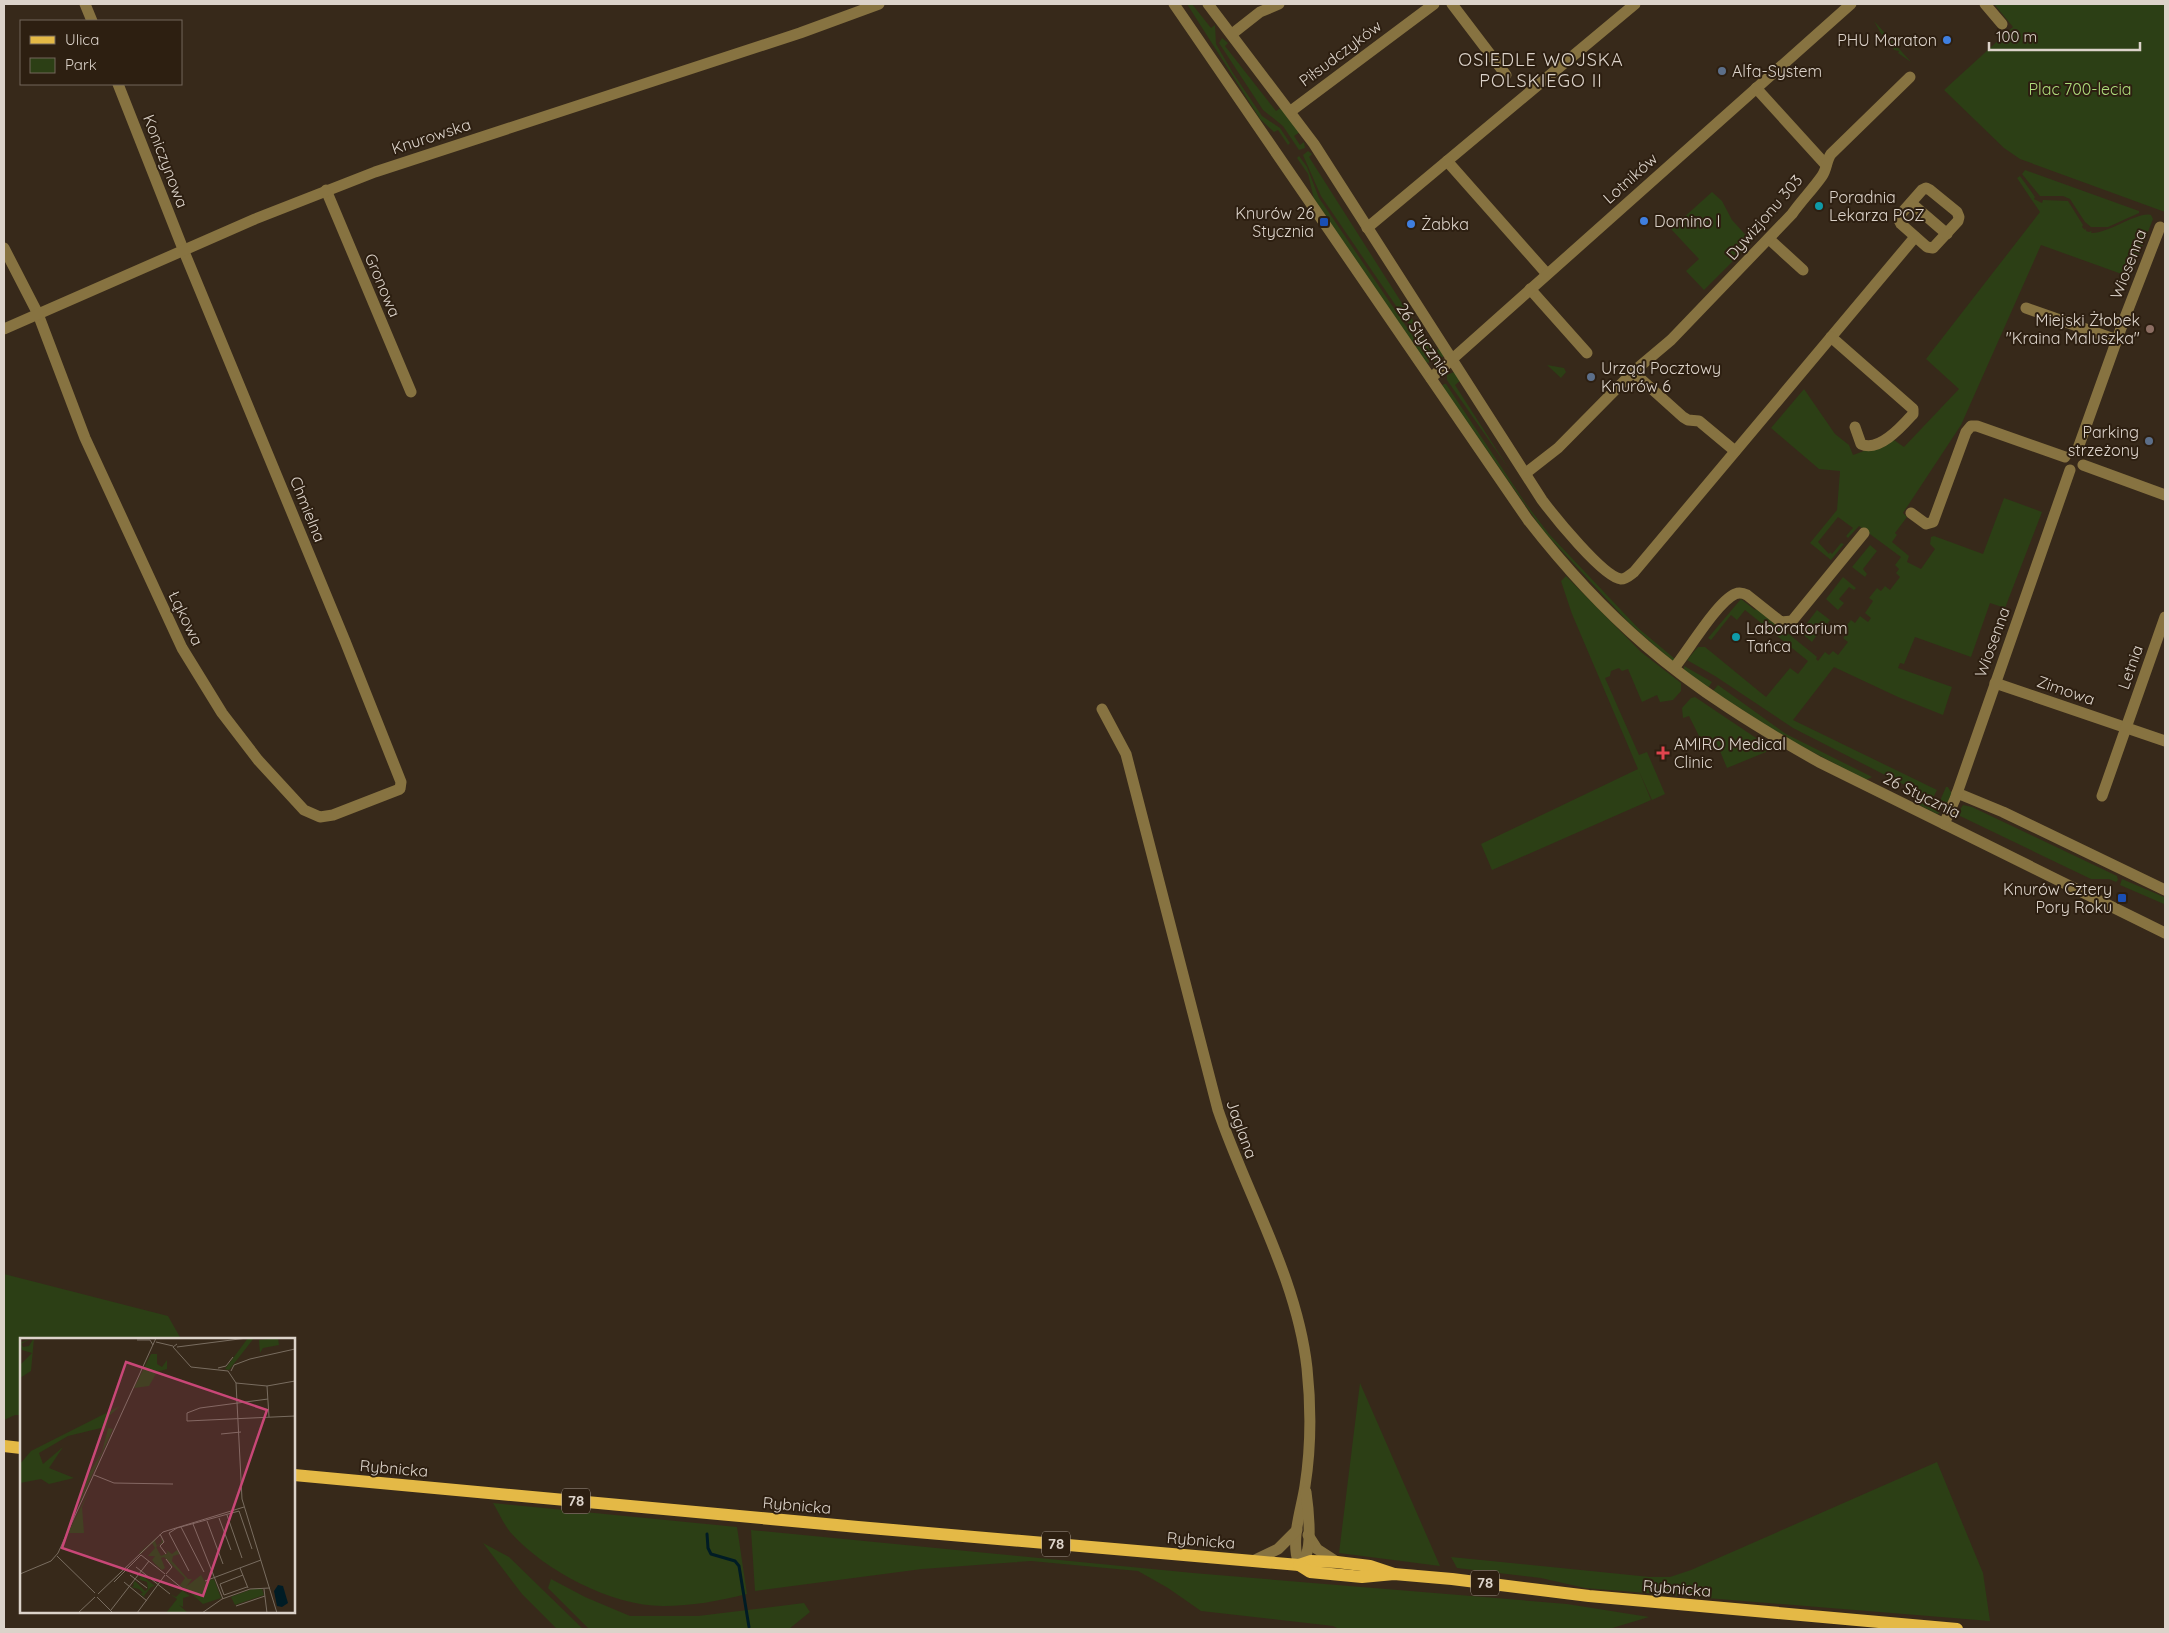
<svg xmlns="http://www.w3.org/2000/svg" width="2169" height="1633" font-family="Quicksand,sans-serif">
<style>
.green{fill:#2c3f15}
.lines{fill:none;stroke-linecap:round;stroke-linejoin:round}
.stream{stroke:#001c25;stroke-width:3}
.minor{stroke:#877341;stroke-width:11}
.major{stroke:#e4b946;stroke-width:12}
.shop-dot{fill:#3f7fe0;stroke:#2d1f11;stroke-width:2}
.service-dot{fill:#5c6f8a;stroke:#2d1f11;stroke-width:2}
.culture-dot{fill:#0f9aa8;stroke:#2d1f11;stroke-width:2}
.transit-dot{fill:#1a4fb4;stroke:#2d1f11;stroke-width:2}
.education-dot{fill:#8d6e63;stroke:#2d1f11;stroke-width:2}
.health-dot{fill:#e0444e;stroke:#2d1f11;stroke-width:2}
.labels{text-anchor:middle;stroke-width:4;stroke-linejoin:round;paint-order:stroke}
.shield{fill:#2d1f11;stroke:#a89d92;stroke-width:1}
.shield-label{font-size:15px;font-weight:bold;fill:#dcd3ca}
.poi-label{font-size:16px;fill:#dcd3ca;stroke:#2d1f11;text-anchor:start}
.street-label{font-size:16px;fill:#dcd3ca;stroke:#2d1f11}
.park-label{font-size:16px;fill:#afdd7d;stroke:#2d1f11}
.neighbourhood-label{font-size:18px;letter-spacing:1px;fill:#dcd3ca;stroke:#2d1f11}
.inset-road{fill:none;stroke:#796d60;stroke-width:1}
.view{fill:#c84777;fill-opacity:0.15;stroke:#c84777;stroke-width:2.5}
.inset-edge{fill:none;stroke:#dcd3ca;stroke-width:2.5}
</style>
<rect width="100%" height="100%" fill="#37291a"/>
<!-- green -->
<g class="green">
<path d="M1187 4H1192L1211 28 1215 25 1216 44 1233 73 1262 116 1280 128 1290 143 1288 145 1278 130 1274 132 1260 119Z"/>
<path d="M1994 4H2165V212L2020 159 2004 148 1944 90 2013 27Z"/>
<path d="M1874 21 1911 62 1898 53 1899 51 1894 50 1892 45 1890 46 1887 42 1888 40 1886 38 1884 39Z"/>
<path d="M1222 38 1228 43 1225 46 1276 111 1282 107 1300 132 1294 136 1300 145 1304 142 1305 148 1299 150 1283 126 1263 110 1219 43Z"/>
<path d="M1308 151 1312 154 1309 157 1433 352 1440 348 1444 356 1435 363 1321 196 1303 155Z"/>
<path d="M1299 156 1307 167 1319 198 1429 360V363L1425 362 1314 199 1308 174 1297 158Z"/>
<path d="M2025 170 2139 211V213L2108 227H2091L2085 222 2070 199 2063 196H2040L2022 174Z"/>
<path d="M2020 176 2035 197 2034 199 2042 203 2043 200 2068 201 2083 225 2082 227 2085 230 2086 228V231L2089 232 2092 231 2091 233C2108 234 2138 211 2151 215L2153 219 2130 277 2041 245 1961 425 1903 513 1907 517 1895 533 1897 535 1892 542 1909 556 1907 562 1921 569 1935 549 1930 544 1931 537 1934 536 1983 554 2004 498 2042 512 2005 608 1990 603 1971 657 1915 637 1904 664 1900 663 1898 668 1952 687 1943 715 1898 697 1834 667 1793 720 1937 790 1934 796 1930 798 1793 728 1715 676 1687 660 1698 647H1705L1766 697 1790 668 1798 674 1808 661 1745 610 1737 620 1731 615 1711 640 1708 638 1741 599 1755 610 1757 608 1817 657 1816 659 1818 661 1825 652 1829 655 1833 651 1838 655 1848 642 1843 638 1847 633 1843 630 1851 620 1855 623 1860 616 1868 622 1871 618 1865 613 1873 601 1869 598 1877 588 1881 591 1885 586 1890 590 1900 577 1896 573 1899 569 1895 565 1901 557 1859 526 1848 538 1846 536 1853 528 1838 517 1818 542 1829 554 1830 552 1832 554 1841 543 1844 544 1831 560 1810 543 1837 510 1840 471 1819 469 1771 428 1804 389 1835 434 1849 445 1853 455 1894 440 1904 447 1959 389 1926 359 2040 212 2017 178Z"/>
<path d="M1712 192 1722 201 1732 220 1752 242 1704 290 1686 271 1699 259 1671 229Z"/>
<path d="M1547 365 1564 368 1566 372 1561 378Z"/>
<path d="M1454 372 1456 373 1461 380 1455 385 1509 469 1447 380V375Z"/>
<path d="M1444 384H1446L1526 504 1549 534 1638 628 1675 659 1673 662 1629 623 1545 533 1442 386Z"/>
<path d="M1870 545 1877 551 1863 569 1867 574 1865 577 1852 567Z"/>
<path d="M1566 576 1641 652 1681 683V691L1673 700 1660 702 1657 695 1642 702 1628 669 1622 671 1619 668 1611 671 1610 676 1605 678 1639 755 1647 752 1665 794 1652 800 1639 771 1651 800 1492 870 1481 844 1638 769 1572 614 1561 581Z"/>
<path d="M1843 577 1856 588 1854 590 1849 587 1839 599 1844 603 1838 610 1826 599Z"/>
<path d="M1817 610 1830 620 1825 627 1820 623 1813 631 1817 635 1812 642 1800 632Z"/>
<path d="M1684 666 1712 682 1708 688 1684 671Z"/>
<path d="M1718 685 1786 734 1872 777 1866 780 1786 738 1713 691Z"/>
<path d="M1695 697 1765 744 1766 752 1727 768 1715 739 1703 744 1689 716 1683 718 1682 708 1691 698Z"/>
<path d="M1946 787H1948L1952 794 1944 808 1939 803Z"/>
<path d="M1913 797H1914L1940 813 1937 814 1915 803 1916 801Z"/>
<path d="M1963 805 1972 807 2117 876 2118 880 2116 882 2109 879H2091L1960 816 1959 811Z"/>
<path d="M2122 879 2164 897V904L2120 885Z"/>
<path d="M4 1274 168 1316 181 1339H21V1415H15L4 1420Z"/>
<path d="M1360 1383 1440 1566 1339 1553Z"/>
<path d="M1937 1462 1983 1573 1990 1621 1585 1588 1541 1578 1457 1568 1451 1557 1650 1577H1670L1691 1570Z"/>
<path d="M493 1503 737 1527 747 1594C719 1601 692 1606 663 1606 612 1606 545 1571 511 1533 504 1525 499 1513 493 1503Z"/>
<path d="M751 1530 1193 1573 1567 1604 1649 1617 1609 1629H1339L1333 1626 1201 1611 1168 1588 1138 1571 1031 1561 922 1569 755 1591Z"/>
<path d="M483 1543 509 1557 583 1629H557L522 1594Z"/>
<path d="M551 1579 585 1597 630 1616H698L804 1603 810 1612 789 1629H589L548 1588Z"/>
</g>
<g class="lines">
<!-- stream -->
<path class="stream" d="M707 1534 708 1548 711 1554 735 1561 739 1566 749 1627"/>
<!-- minor -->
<g class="minor">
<path d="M85 4 92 21"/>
<path d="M1174 4 1528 520C1563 565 1602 608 1645 645 1698 691 1758 728 1819 762L2165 933"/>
<path d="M1208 4 1314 144 1542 500C1554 516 1603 577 1621 579 1626 579 1630 575 1634 572L1915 237"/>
<path d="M1452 4 1506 75"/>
<path d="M1985 4 2002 24"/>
<path d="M1232 34 1260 12 1279 4"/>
<path d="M1756 88 1826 165"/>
<path d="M1291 111 1434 4"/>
<path d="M1447 161 1547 274"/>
<path d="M1926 188 1930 190 1957 212 1959 217 1958 221 1933 248 1927 247 1901 224 1899 220 1900 215 1922 190Z"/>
<path d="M326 190 411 392"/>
<path d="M1911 203 1947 234"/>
<path d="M1367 228 1635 4"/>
<path d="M1769 239 1803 270"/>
<path d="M4 248 38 314 85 438 182 648 222 713 258 760 304 810 320 817 333 815 400 789 401 782 345 641 185 254 118 84"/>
<path d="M1530 289 1587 353"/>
<path d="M2026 308 2117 340"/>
<path d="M4 329 255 219 375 172 800 33 879 4"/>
<path d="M1831 337 1913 409V414C1903 425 1879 453 1861 444L1855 427"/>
<path d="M1633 372 1683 417 1688 420 1699 421 1735 451"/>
<path d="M1431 378 1851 4"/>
<path d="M2077 451 2124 320 2160 227"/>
<path d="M2083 465 2165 495"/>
<path d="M1526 473 1558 448 1633 372 1671 340 1792 214C1801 201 1813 189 1822 176 1827 169 1826 161 1831 154L1910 77"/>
<path d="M1911 513 1926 524 1933 522 1966 432 1971 426H1977L2065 457"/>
<path d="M1674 668C1688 651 1717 602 1735 594 1740 592 1743 593 1747 595L1781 622 1792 621 1864 533"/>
<path d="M1995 683 2165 741"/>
<path d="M1102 709 1126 754 1218 1110C1247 1195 1297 1278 1307 1368 1311 1406 1311 1448 1305 1486 1301 1512 1290 1539 1299 1565"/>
<path d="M1957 793 2003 812 2165 890"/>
<path d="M2102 796 2165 617"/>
<path d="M1944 824 1955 799 2070 470"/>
<path d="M1308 1535 1317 1549 1337 1562"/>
<path d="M1253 1561 1278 1549 1297 1530"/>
<path d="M1299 1565C1301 1562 1305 1559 1306 1555 1312 1543 1308 1506 1306 1492"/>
</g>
<!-- major -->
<g class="major">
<path d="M4 1446 21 1448"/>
<path d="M294 1475 858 1527 1253 1561 1299 1565 1311 1561 1337 1562 1370 1566 1394 1574"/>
<path d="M1299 1565 1310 1572 1362 1577 1394 1574 1452 1579 1589 1596 1957 1629"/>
</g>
</g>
<!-- markers -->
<g class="shop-dot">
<circle cx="1947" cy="40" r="5"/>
<circle cx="1644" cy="221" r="5"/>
<circle cx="1411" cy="224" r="5"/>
</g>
<g class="service-dot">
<circle cx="1722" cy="71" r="5"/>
<circle cx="1591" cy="377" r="5"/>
<circle cx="2149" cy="441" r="5"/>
</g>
<g class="culture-dot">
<circle cx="1819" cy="206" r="5"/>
<circle cx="1736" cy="637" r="5"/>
</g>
<g class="transit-dot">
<rect x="1319" y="217" width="10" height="10" rx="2.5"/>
<rect x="2117" y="893" width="10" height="10" rx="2.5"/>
</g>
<circle class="education-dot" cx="2150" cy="329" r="5"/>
<path class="health-dot" d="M1660.5 745.5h5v5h5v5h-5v5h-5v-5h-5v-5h5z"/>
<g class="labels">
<!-- shield labels -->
<g class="shield">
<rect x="562" y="1488.5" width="28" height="25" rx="4"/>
<rect x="1042" y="1531.5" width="28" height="25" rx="4"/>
<rect x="1471" y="1570.5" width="28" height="25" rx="4"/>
</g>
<g class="shield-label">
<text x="576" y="1506">78</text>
<text x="1056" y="1549">78</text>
<text x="1485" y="1588">78</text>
</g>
<!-- poi labels -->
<g class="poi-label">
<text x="1937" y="46" text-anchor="end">PHU Maraton</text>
<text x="1732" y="77">Alfa-System</text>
<text x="1829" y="203">Poradnia<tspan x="1829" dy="18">Lekarza POZ</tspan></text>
<text x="1314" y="219" text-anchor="end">Knurów 26<tspan x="1314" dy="18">Stycznia</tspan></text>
<text x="1654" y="227">Domino I</text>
<text x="1421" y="230">Żabka</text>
<text x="2140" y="326" text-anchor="end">Miejski Żłobek<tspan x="2140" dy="18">"Kraina Maluszka"</tspan></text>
<text x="1601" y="374">Urząd Pocztowy<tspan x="1601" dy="18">Knurów 6</tspan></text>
<text x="2139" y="438" text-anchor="end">Parking<tspan x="2139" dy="18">strzeżony</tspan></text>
<text x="1746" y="634">Laboratorium<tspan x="1746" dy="18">Tańca</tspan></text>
<text x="1674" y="750">AMIRO Medical<tspan x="1674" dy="18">Clinic</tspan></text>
<text x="2112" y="895" text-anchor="end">Knurów Cztery<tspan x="2112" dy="18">Pory Roku</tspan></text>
</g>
<!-- street labels -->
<g class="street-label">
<text transform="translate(1340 53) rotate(-37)" y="6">Piłsudczyków</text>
<text transform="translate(431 136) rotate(-18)" y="6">Knurowska</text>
<text transform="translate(166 161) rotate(69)" y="6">Koniczynowa</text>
<text transform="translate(1630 178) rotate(-42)" y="6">Lotników</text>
<text transform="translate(1764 217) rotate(-49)" y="6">Dywizjonu 303</text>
<text transform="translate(2128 264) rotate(-69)" y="6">Wiosenna</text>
<text transform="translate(383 285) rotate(67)" y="6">Gronowa</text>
<text transform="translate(1424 339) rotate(56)" y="6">26 Stycznia</text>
<text transform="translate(308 509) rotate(68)" y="6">Chmielna</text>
<text transform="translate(186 618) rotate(64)" y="6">Łąkowa</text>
<text transform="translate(1992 642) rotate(-70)" y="6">Wiosenna</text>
<text transform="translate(2130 667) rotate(-71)" y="6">Letnia</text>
<text transform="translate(2066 690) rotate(19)" y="6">Zimowa</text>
<text transform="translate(1922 795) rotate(26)" y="6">26 Stycznia</text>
<text transform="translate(1242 1129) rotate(70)" y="6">Jaglana</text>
<text transform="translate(394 1468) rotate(5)" y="6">Rybnicka</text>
<text transform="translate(797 1505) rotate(5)" y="6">Rybnicka</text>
<text transform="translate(1201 1540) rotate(5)" y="6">Rybnicka</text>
<text transform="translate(1677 1588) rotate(5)" y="6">Rybnicka</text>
</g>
<!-- park labels -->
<g class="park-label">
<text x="2080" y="95">Plac 700-lecia</text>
</g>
<!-- neighbourhood labels -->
<g class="neighbourhood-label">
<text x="1541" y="66">OSIEDLE WOJSKA<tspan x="1541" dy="21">POLSKIEGO II</tspan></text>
</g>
</g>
<!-- overview -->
<g transform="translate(20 1338)">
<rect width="275" height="275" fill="#37291a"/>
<path d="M12 0 1 6 3 9 9 8 14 0 11 33 0 40V27L12 15 2 12 0 5ZM228 0H234L209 32 205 31ZM258 0 259 7 243 10 240 15 239 2ZM131 16H137V26L142 29 147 22V31L137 34 129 48 114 50ZM100 68 89 78 85 94 81 90 48 98 19 115 23 126 43 109 29 130 54 140 29 146 21 141 0 145V126L11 113ZM88 90 93 91 59 166 64 144 82 114ZM70 151 62 169 64 195H48ZM140 197 135 203 137 208 142 204 141 200 144 204 136 209 141 218 148 215 146 212 152 216 157 212 160 216 153 218 152 223 168 241H172L166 249 181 237 185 244 194 241 201 260 183 266 165 250 163 253 170 258 163 260V269L159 267 168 275H146L157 261 150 256 156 259 164 251 160 247 165 240 144 219 141 220 145 230 142 232 135 226 132 222 135 218H128L135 210 132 205 121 216 119 215ZM120 236 135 248 131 249 124 258 126 260 120 256 123 255 119 251 111 249 114 248 113 246 115 243 125 253 128 251 127 244 117 241H120ZM232 251H242L244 257 215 267 211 259Z" fill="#2c3f15"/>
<path d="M258 247 263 248 268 265 262 269 257 268 254 253Z" fill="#001c25"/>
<path class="inset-road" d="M84 0H117M117 2H130L133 7M136 4 153 8M157 6 153 9 171 29 208 33 216 45 222 161 257 275M157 9 227 0M198 30 206 28 213 19M211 33 214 27 230 21 275 11M216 45 247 48 275 43M247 48 249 79M248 61 180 70 167 75V83L275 78M201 96 221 94M74 137 94 145 153 146M207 177 222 220M199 180 211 212M187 183 203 226M173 186 203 261M161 189 184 234M140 196 144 204 140 208 146 216M121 217 145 236M37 218 75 255M146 221 152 229 146 236M116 229 150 256M220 230 228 250M169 233 149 195 157 190 219 173 232 211M0 236 31 223 38 215 136 0M110 237 127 250M146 237 163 251M223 237 200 246 204 257 227 249M185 243 241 222M94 244 121 217M104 244 127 263M244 251 247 275M78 256 143 194 224 169M77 259 93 275M216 268 245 258M91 272 129 223M58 275 75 259M117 275 145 237M182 275 202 261 230 251 250 250"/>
<path class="view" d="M106 24 247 72 183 258 42 210Z"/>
<rect width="275" height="275" class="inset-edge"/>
</g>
<!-- border -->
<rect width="2169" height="1633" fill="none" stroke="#dcd3ca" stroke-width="10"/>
<!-- legend -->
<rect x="20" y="20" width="162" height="65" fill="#2d1f11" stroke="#73675b"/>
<rect x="30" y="36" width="25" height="8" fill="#e4b946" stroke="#73675b"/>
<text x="65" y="45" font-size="15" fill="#dcd3ca">Ulica</text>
<rect x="30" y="58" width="25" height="15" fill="#2c3f15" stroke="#73675b"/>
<text x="65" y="70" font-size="15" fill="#dcd3ca">Park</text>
<!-- scale -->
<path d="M1989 42v8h151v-8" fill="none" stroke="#dcd3ca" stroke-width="2.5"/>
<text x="1996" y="42" font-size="15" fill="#dcd3ca" stroke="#2d1f11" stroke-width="4" paint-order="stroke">100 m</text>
</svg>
